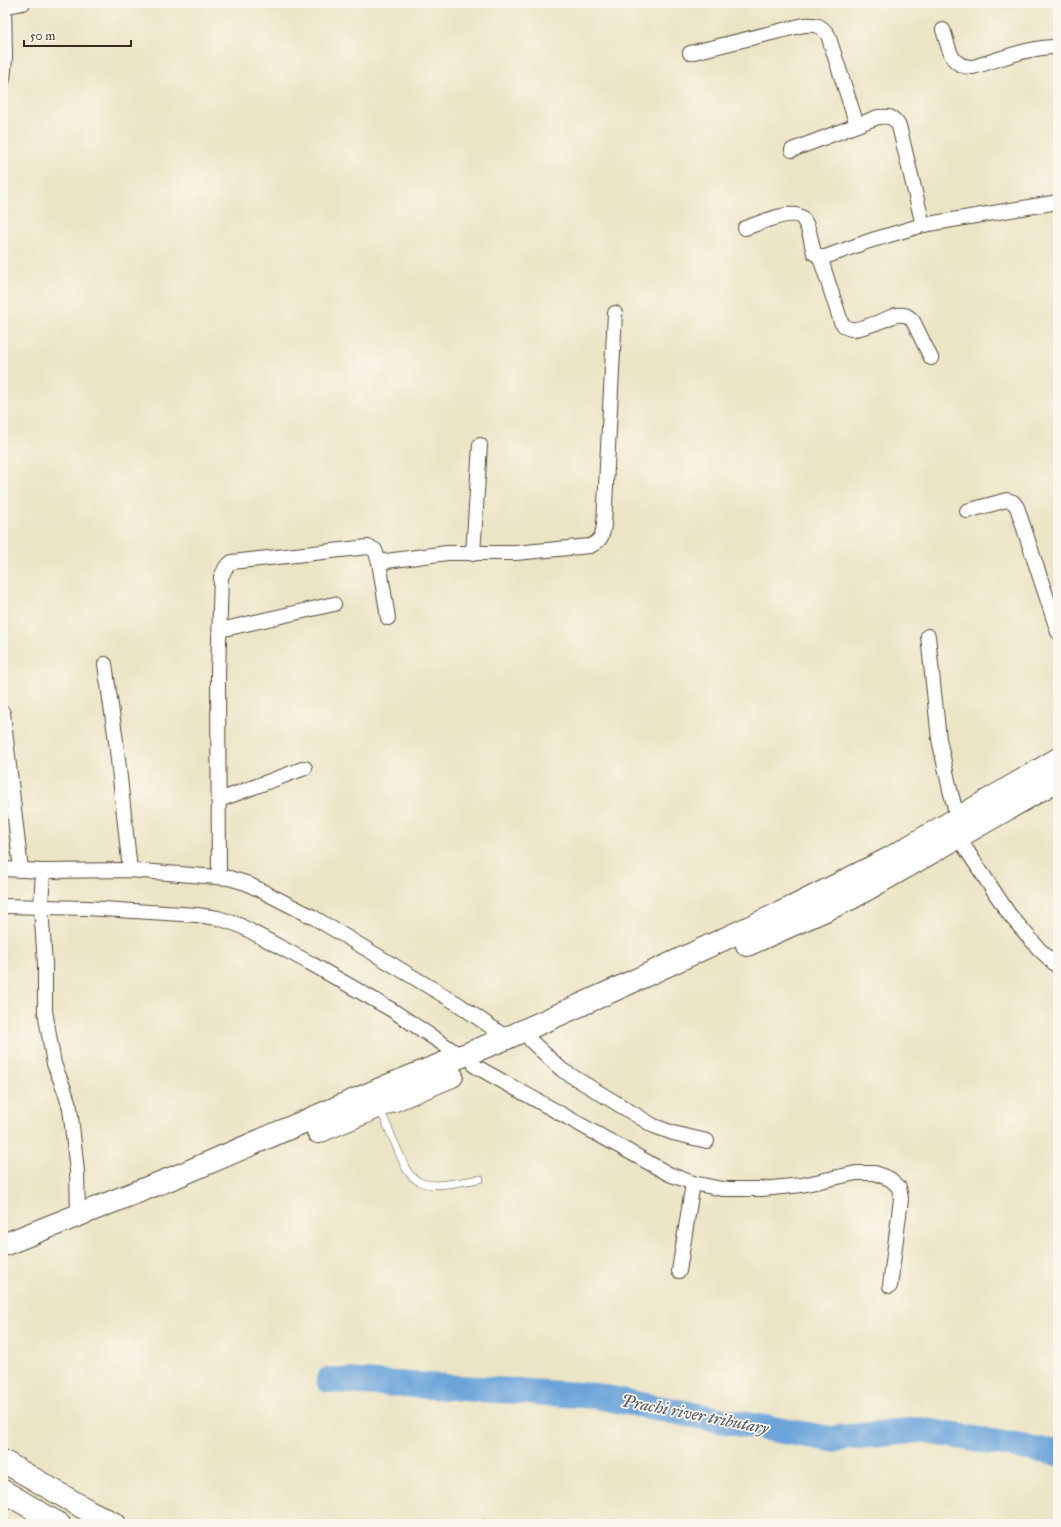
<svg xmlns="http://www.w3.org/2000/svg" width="1061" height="1527" font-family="'IM FELL Great Primer',serif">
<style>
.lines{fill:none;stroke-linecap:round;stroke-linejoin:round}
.river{stroke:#6ca4da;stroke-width:26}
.lane-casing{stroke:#554637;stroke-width:8}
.street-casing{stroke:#554637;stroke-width:16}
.primary-casing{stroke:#554637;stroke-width:24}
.highway-casing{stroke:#554637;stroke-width:24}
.lane{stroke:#fff;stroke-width:7}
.street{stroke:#fff;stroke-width:14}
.primary{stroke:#fff;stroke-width:22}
.highway{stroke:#fff;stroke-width:22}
.labels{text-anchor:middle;stroke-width:3.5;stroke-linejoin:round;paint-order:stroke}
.water-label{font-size:17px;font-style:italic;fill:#4c5560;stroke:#fbf7ec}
</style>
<rect width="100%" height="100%" fill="#fbf7ec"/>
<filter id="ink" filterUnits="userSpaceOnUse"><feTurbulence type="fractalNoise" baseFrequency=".025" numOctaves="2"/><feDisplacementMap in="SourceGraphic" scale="8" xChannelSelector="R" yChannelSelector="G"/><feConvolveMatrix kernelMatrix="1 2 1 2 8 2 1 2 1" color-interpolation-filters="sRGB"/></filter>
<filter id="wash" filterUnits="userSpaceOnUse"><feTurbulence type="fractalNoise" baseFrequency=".012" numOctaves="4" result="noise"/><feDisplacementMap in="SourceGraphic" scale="16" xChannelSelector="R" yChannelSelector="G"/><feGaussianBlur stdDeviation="0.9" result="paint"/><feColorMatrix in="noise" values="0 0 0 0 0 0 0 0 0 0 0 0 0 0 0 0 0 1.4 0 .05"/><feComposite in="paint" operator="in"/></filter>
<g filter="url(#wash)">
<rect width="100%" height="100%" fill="#ebe4c5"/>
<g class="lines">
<!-- river -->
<path class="river" d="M329 1380 596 1396 724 1421 831 1439 920 1430 1058 1453"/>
</g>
</g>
<g filter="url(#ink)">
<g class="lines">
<!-- lane casing -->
<g class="lane-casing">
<g id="lane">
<path d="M380 1109 406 1169C410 1175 414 1179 420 1182 434 1189 464 1181 480 1179"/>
<path d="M484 1524V1523"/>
</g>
</g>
<!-- street casing -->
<g class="street-casing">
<g id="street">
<path d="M3 7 23 3"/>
<path d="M943 30C950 49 949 67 973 67 998 60 1031 46 1058 47"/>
<path d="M690 53 804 25C816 24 821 25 828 35L857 125"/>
<path d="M3 79 5 59 4 3"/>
<path d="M792 150 878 117C889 116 893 116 899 126L923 225"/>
<path d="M745 228C758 224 792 208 802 218 810 226 811 243 814 253L820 257H825L869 241 923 225 1058 202"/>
<path d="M820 257 841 322C844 326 847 329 852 329 862 330 886 319 896 315 904 314 908 315 913 321L931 358"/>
<path d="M967 511 1007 500 1013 502 1017 507 1058 632"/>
<path d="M473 554 480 445"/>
<path d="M379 562 447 553H515L590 546C601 541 603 535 604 524L615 313"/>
<path d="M220 630 334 604"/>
<path d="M928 636 939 739 950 790 958 819"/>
<path d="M105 664 116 741 130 870"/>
<path d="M3 713 21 870"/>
<path d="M219 800 305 768"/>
<path d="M958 837 1009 914 1039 949 1058 967"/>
<path d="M3 869 43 871 130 870 229 878 246 883 313 917 458 1004 507 1038"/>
<path d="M43 871 41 907 45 964V1011L54 1064 64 1089 70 1108 77 1171 78 1214"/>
<path d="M219 876 218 674 221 577 226 567 232 562 368 547 375 550 379 562 388 618"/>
<path d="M3 906 87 908 197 915 218 918 239 925 310 963 392 1010 461 1056"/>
<path d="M531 1041 562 1070 654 1126 673 1133 707 1141"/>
<path d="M475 1066 669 1174 693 1183 722 1189H762L802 1185 856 1173H875L890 1179 899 1187 901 1199 890 1286"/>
<path d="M679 1271 693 1183"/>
</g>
</g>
<!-- primary casing -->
<g class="primary-casing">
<g id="primary">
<path d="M747 945 850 899 1058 780"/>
<path d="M318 1132 452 1076"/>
<path d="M3 1245 180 1175 387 1086 507 1038 625 985 793 907 890 858 1058 759"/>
<path d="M3 1461 89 1511 115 1524"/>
</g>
</g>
<!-- highway casing -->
<g class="highway-casing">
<path id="highway" d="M3 1491 59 1524"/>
</g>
<!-- lane -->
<use href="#lane" class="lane"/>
<!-- street -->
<use href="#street" class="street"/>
<!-- primary -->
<use href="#primary" class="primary"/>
<!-- highway -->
<use href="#highway" class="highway"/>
</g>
</g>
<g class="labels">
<!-- water labels -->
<g class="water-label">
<text transform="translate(695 1414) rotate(11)" y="6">Prachi river tributary</text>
</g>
</g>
<!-- margin -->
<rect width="1061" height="1527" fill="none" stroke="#fbf7ec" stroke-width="16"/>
<!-- scale -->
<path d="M24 40v6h107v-6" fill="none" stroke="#3b2a1e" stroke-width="2"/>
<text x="30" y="40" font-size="12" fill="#3b2a1e" stroke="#fbf7ec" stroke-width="3" paint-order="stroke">50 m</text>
</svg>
